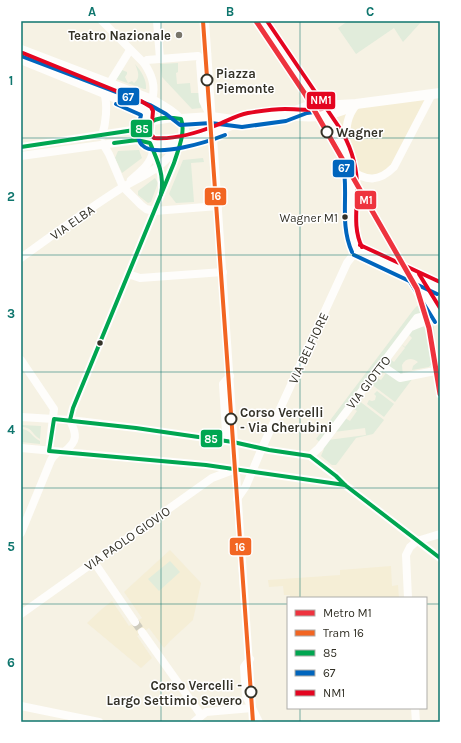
<svg xmlns="http://www.w3.org/2000/svg" width="461" height="743" font-family="Karla,sans-serif">
<style>
.built{fill:#f5eed6}
.green{fill:#e1ecdb}
.lines{fill:none;stroke-linecap:round;stroke-linejoin:round}
.minor-tunnel{stroke:#cfccbe;stroke-width:8;stroke-dasharray:8 4;stroke-linecap:butt}
.minor{stroke:#fefdfb;stroke-width:8}
.major{stroke:#fefdfb;stroke-width:10}
.bus-1-casing{stroke:#fff;stroke-width:7}
.bus-2-casing{stroke:#fff;stroke-width:7}
.bus-3-casing{stroke:#fff;stroke-width:7}
.bus-1{stroke:#00a651;stroke-width:4}
.bus-2{stroke:#0065bd;stroke-width:4}
.bus-3{stroke:#e40520;stroke-width:4}
.tram-1-casing{stroke:#fff;stroke-width:7}
.tram-1{stroke:#f26522;stroke-width:4}
.metro-1-casing{stroke:#fff;stroke-width:8}
.metro-1{stroke:#ee333e;stroke-width:5}
.grid{fill:none;stroke:#0f766e;stroke-width:1;stroke-opacity:0.55}
.poi-dot{fill:#78756a;stroke:#fff;stroke-width:1.5}
.stop-dot{fill:#fff;stroke:#343228;stroke-width:2}
.bus-dot{fill:#343228;stroke:#fff;stroke-width:1.5}
.labels{text-anchor:middle;stroke-width:3;stroke-linejoin:round;paint-order:stroke}
.bus-label{font-size:12px;fill:#343228;stroke:#fff;text-anchor:end}
.poi-label{font-size:13px;font-weight:bold;fill:#343228;stroke:#fff;text-anchor:end}
.stop-label{font-size:13px;font-weight:bold;fill:#343228;stroke:#fff;text-anchor:start}
.street-label{font-size:13px;fill:#343228;stroke:#fff}
.line-badge{stroke:#fff;stroke-width:1.5}
.badge-label{font-size:11px;text-anchor:middle;font-weight:bold;fill:#fff}
.neatline{fill:none;stroke:#0f766e;stroke-width:1.5}
.grid-label{font-size:13px;text-anchor:middle;font-weight:bold;fill:#0f766e}
</style>
<rect width="100%" height="100%" fill="#f6f2e4"/>
<!-- built -->
<g class="built">
<path d="M432 94 390 173 360 177 348 162 322 115Z"/>
<path d="M170 550 201 583 193 620 170 641 164 648 149 628 137 636 152 658 141 668 87 623 102 609 112 601 129 626 142 618 124 592Z"/>
<path d="M391 566 392 586 398 585 399 598H290V595H284L283 586 269 587 268 580 340 575V570Z"/>
</g>
<!-- green -->
<g class="green">
<path d="M348 21H422L403 42 394 28 356 54 338 28Z"/>
<path d="M178 63V72L176 73 177 84 190 83 191 93H200L201 108 192 109 162 77 160 64Z"/>
<path d="M135 64C141 71 147 80 146 89H144L116 79 122 70 127 72V74L125 77 128 83 132 81 134 83C141 78 138 71 135 64Z"/>
<path d="M139 150 142 158 122 173 115 158 118 151Z"/>
<path d="M203 158 204 162 191 163 194 202 176 203 169 194 183 160Z"/>
<path d="M155 178 158 183 151 202 148 203 138 195V191Z"/>
<path d="M417 306 423 307 428 314 426 315 423 313 417 314 320 442 316 439 414 309Z"/>
<path d="M429 316 434 327 435 344 432 348V363L429 367 412 370 413 366 418 362C412 357 405 358 402 365L403 377 385 365 390 359 394 362 405 348 401 344 405 347 412 338 408 334 413 328 423 327 427 323V317Z"/>
<path d="M386 373 413 378 395 402 371 384 376 377 381 380Z"/>
<path d="M377 391 394 404 384 417 367 404 369 400 372 401 375 400 376 396 374 394Z"/>
<path d="M358 400 384 420 373 434 356 438 336 465H332L321 456 324 449 322 448 328 440 366 435 365 428 334 432 345 418 350 421 357 411 353 408Z"/>
<path d="M21 425 41 426 40 439C31 434 33 427 21 427Z"/>
<path d="M21 429C31 429 32 438 40 441V444L21 442Z"/>
<path d="M170 561 180 572 159 591 148 579Z"/>
</g>
<g class="lines">
<!-- minor-tunnel -->
<path class="minor-tunnel" d="M135 622 142 632"/>
<!-- minor -->
<g class="minor">
<path d="M102 21 144 63C152 75 156 86 152 100"/>
<path d="M157 21 160 59"/>
<path d="M205 21 253 722"/>
<path d="M260 21 323 115C340 135 351 157 351 184 351 204 346 233 357 250"/>
<path d="M207 54 200 62 203 101 211 117"/>
<path d="M144 63 147 60 198 56"/>
<path d="M109 84 130 50"/>
<path d="M102 136C106 123 108 105 104 92"/>
<path d="M150 143 161 174 162 187"/>
<path d="M103 144 109 154 123 187 141 205 146 209 154 211 218 206"/>
<path d="M21 147 145 128"/>
<path d="M346 150C347 132 344 120 356 105"/>
<path d="M21 156 137 140 146 141"/>
<path d="M350 169C366 182 379 182 394 167L432 94"/>
<path d="M131 180C141 171 151 164 153 151"/>
<path d="M357 250 440 289"/>
<path d="M21 258C54 234 88 209 123 187 144 175 162 169 176 147"/>
<path d="M128 274 140 278 223 272"/>
<path d="M414 277 440 319"/>
<path d="M21 360 54 409 49 451"/>
<path d="M381 365 400 378 440 370"/>
<path d="M230 376 223 384 226 432 233 441"/>
<path d="M21 417 70 420 136 428 233 442 269 450 310 456 336 476 345 485 440 558"/>
<path d="M70 420 73 408 174 163 180 141"/>
<path d="M21 448 206 465 345 485"/>
<path d="M64 452C78 441 77 435 70 420"/>
<path d="M310 456 319 448 417 318 421 317 424 318 423 322 411 327"/>
<path d="M237 499 246 486 262 448 347 263 357 250"/>
<path d="M21 533 51 460 53 457 58 452"/>
<path d="M94 562 135 622"/>
<path d="M408 598 406 555 410 547 417 541 440 534"/>
<path d="M21 614 212 478 236 469"/>
<path d="M142 632 201 715"/>
<path d="M250 659 244 667 246 696 259 722"/>
<path d="M21 706 99 722"/>
<path d="M415 708 416 722"/>
<path d="M194 722 206 712 252 708"/>
</g>
<!-- major -->
<g class="major">
<path d="M21 50 152 100C166 108 194 121 180 141"/>
<path d="M21 59 139 107 147 112"/>
<path d="M152 100C147 111 142 130 146 141 165 153 220 130 239 122"/>
<path d="M287 115C313 118 327 117 351 107"/>
<path d="M146 125 153 120 173 117 181 119 211 117 241 121 285 115 306 107 356 104 440 93"/>
</g>
<!-- bus-1 casing -->
<g class="bus-1-casing">
<g id="bus-1">
<path d="M114 143 137 140 150 143C157 159 165 176 161 194"/>
<path d="M21 147 141 129 145 128C153 116 168 117 181 119 186 132 178 150 174 163L73 408 70 420"/>
<path d="M54 419 136 428 233 442 269 450 310 456 336 476 345 485 206 465 49 451Z"/>
<path d="M345 485 440 558"/>
</g>
</g>
<!-- bus-2 casing -->
<g class="bus-2-casing">
<g id="bus-2">
<path d="M21 56 150 105 166 114 180 125 211 123 242 127 286 121 307 113 314 112C325 128 339 144 343 163 349 193 339 223 352 252"/>
<path d="M116 104 141 115C139 123 135 138 142 145 155 159 210 141 225 135"/>
<path d="M354 255 437 294"/>
<path d="M409 280 435 322"/>
</g>
</g>
<!-- bus-3 casing -->
<g class="bus-3-casing">
<g id="bus-3">
<path d="M267 21 339 127C350 144 356 162 357 183 358 205 352 227 362 247"/>
<path d="M23 53 141 101 151 107 153 111 151 134 154 138C175 140 197 133 217 125 227 121 237 115 248 113 260 111 273 109 285 109 298 109 310 111 322 109"/>
<path d="M360 245 440 282"/>
<path d="M419 274 440 308"/>
</g>
</g>
<!-- bus-1 -->
<use href="#bus-1" class="bus-1"/>
<!-- bus-2 -->
<use href="#bus-2" class="bus-2"/>
<!-- bus-3 -->
<use href="#bus-3" class="bus-3"/>
<!-- tram-1 casing -->
<g class="tram-1-casing">
<path id="tram-1" d="M203 21 253 722"/>
</g>
<!-- tram-1 -->
<use href="#tram-1" class="tram-1"/>
<!-- metro-1 casing -->
<g class="metro-1-casing">
<path id="metro-1" d="M256 21 305 94 417 289 429 328 440 394"/>
</g>
<!-- metro-1 -->
<use href="#metro-1" class="metro-1"/>
</g>
<!-- grid -->
<path class="grid" d="M161 21V722M300 21V598M21 138H440M21 255H440M21 372H440M21 488H440M21 604H288M426 604H440M300 708V722"/>
<!-- markers -->
<circle class="poi-dot" cx="179" cy="35" r="4"/>
<g class="stop-dot">
<circle cx="207" cy="80" r="5.5"/>
<circle cx="327" cy="132" r="5.5"/>
<circle cx="231" cy="419" r="5.5"/>
<circle cx="251" cy="692" r="5.5"/>
</g>
<g class="bus-dot">
<circle cx="345" cy="217" r="3.5"/>
<circle cx="100" cy="343" r="3.5"/>
</g>
<g class="labels">
<!-- bus labels -->
<g class="bus-label">
<text x="338" y="222">Wagner M1</text>
</g>
<!-- poi labels -->
<g class="poi-label">
<text x="171" y="40">Teatro Nazionale</text>
</g>
<!-- stop labels -->
<g class="stop-label">
<text x="216" y="78">Piazza<tspan x="216" dy="15">Piemonte</tspan></text>
<text x="336" y="137">Wagner</text>
<text x="240" y="417">Corso Vercelli<tspan x="240" dy="15">- Via Cherubini</tspan></text>
<text x="242" y="690" text-anchor="end">Corso Vercelli -<tspan x="242" dy="15">Largo Settimio Severo</tspan></text>
</g>
<!-- street labels -->
<g class="street-label">
<text transform="translate(72 222) rotate(-35)" y="5">VIA ELBA</text>
<text transform="translate(308 348) rotate(-65)" y="5">VIA BELFIORE</text>
<text transform="translate(368 382) rotate(-52)" y="5">VIA GIOTTO</text>
<text transform="translate(127 538) rotate(-35)" y="5">VIA PAOLO GIOVIO</text>
</g>
</g>
<g class="line-badge">
<rect x="117" y="87" width="23" height="19" rx="4" fill="#0065bd"/>
<rect x="306" y="91" width="30" height="19" rx="4" fill="#e40520"/>
<rect x="130" y="119" width="23" height="19" rx="4" fill="#00a651"/>
<rect x="332" y="159" width="23" height="19" rx="4" fill="#0065bd"/>
<rect x="204" y="187" width="23" height="19" rx="4" fill="#f26522"/>
<rect x="354" y="190" width="23" height="20" rx="4" fill="#ee333e"/>
<rect x="200" y="429" width="23" height="19" rx="4" fill="#00a651"/>
<rect x="229" y="537" width="23" height="19" rx="4" fill="#f26522"/>
</g>
<g class="badge-label">
<text x="128" y="101">67</text>
<text x="321" y="104">NM1</text>
<text x="142" y="133">85</text>
<text x="344" y="172">67</text>
<text x="216" y="200">16</text>
<text x="366" y="204">M1</text>
<text x="211" y="443">85</text>
<text x="240" y="551">16</text>
</g>
<!-- border -->
<rect width="461" height="743" fill="none" stroke="#ffffff" stroke-width="44"/>
<!-- legend -->
<rect x="287" y="597" width="140" height="112" fill="#ffffff" stroke="#aeada9"/>
<rect x="295" y="610" width="20" height="6" fill="#ee333e" stroke="#aeada9"/>
<text x="323" y="617" font-size="12" fill="#343228">Metro M1</text>
<rect x="295" y="630" width="20" height="6" fill="#f26522" stroke="#aeada9"/>
<text x="323" y="637" font-size="12" fill="#343228">Tram 16</text>
<rect x="295" y="650" width="20" height="6" fill="#00a651" stroke="#aeada9"/>
<text x="323" y="657" font-size="12" fill="#343228">85</text>
<rect x="295" y="670" width="20" height="6" fill="#0065bd" stroke="#aeada9"/>
<text x="323" y="677" font-size="12" fill="#343228">67</text>
<rect x="295" y="690" width="20" height="6" fill="#e40520" stroke="#aeada9"/>
<text x="323" y="697" font-size="12" fill="#343228">NM1</text>
<rect x="22" y="22" width="417" height="699" class="neatline"/>
<g class="grid-label">
<text x="92" y="16">A</text>
<text x="230" y="16">B</text>
<text x="370" y="16">C</text>
<text x="11" y="85">1</text>
<text x="11" y="201">2</text>
<text x="11" y="318">3</text>
<text x="11" y="434">4</text>
<text x="11" y="551">5</text>
<text x="11" y="667">6</text>
</g>
</svg>
